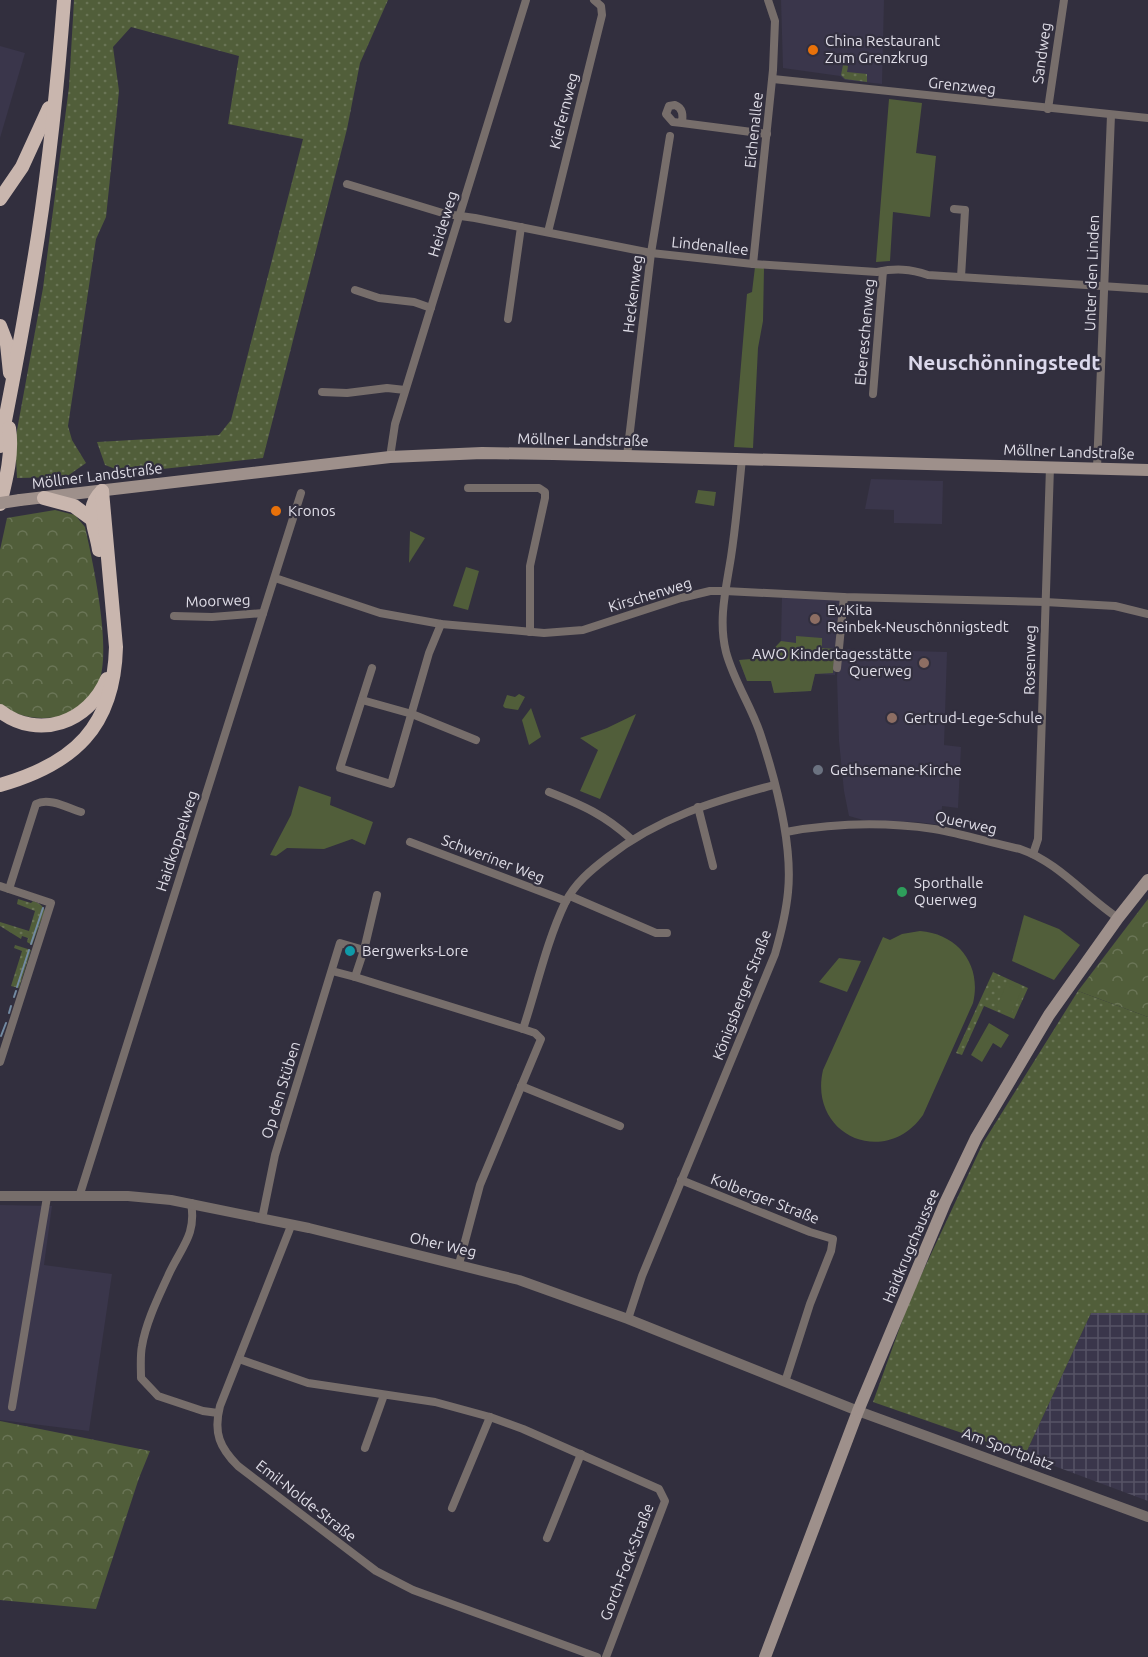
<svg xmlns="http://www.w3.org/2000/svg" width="1148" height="1657" font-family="Ubuntu,sans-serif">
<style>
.built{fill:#3a364b}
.industrial{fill:url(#industrial-grid)}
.grass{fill:url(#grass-dots)}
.forest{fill:url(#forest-crowns)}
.green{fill:#515e3a}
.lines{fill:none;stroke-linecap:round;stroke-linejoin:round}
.stream{stroke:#738ba3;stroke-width:2}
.minor{stroke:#776e6b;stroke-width:8}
.tertiary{stroke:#776e6b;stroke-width:10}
.secondary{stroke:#9e908b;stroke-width:12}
.trunk{stroke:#c9b6ae;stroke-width:14}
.secondary-bridge{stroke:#9e908b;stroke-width:12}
.food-dot{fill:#e8710a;stroke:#322f3e;stroke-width:2}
.education-dot{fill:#8d6e63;stroke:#322f3e;stroke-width:2}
.worship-dot{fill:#6b7280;stroke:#322f3e;stroke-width:2}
.leisure-dot{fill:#2e9e5b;stroke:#322f3e;stroke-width:2}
.culture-dot{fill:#0f9aa8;stroke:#322f3e;stroke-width:2}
.labels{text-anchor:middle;stroke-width:4.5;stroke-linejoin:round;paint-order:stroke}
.poi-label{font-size:15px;fill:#e0dee8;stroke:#322f3e;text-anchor:start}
.street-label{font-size:15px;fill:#e0dee8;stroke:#322f3e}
.district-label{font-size:21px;font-weight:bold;fill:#dbd8eb;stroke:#322f3e}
</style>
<defs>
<pattern id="industrial-grid" width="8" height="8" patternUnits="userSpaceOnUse" patternTransform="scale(1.5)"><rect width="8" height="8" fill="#3a364b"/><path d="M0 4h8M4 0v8" fill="none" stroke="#565365"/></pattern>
<pattern id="grass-dots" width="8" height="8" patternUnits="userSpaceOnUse" patternTransform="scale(1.5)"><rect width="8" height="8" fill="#515e3a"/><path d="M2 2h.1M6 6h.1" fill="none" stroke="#6a7556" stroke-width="1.8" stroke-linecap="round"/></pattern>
<pattern id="forest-crowns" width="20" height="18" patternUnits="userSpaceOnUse" patternTransform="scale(1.5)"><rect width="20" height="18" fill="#515e3a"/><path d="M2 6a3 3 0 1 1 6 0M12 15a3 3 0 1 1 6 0" fill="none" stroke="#6a7556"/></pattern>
</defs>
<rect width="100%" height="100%" fill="#322f3e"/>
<!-- built -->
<g class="built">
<path d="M781 0H884L882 84 845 80 840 76 783 68Z"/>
<path d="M0 46 25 53 0 138Z"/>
<path d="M871 479 943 481 942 524 894 523V510L865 509Z"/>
<path d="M782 595 842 599 835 675 815 674 811 691 774 693 771 681H747L739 660 765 658 781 641Z"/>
<path d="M839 649 947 652 944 745 961 747 958 808 942 806 941 825 917 822 863 820 849 816 844 791 839 741 837 678Z"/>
<path d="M0 1205 52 1206 44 1265 112 1274 89 1431 0 1420Z"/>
</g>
<!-- industrial -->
<path class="industrial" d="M1091 1313H1148V1501L1025 1455Z"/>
<!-- grass -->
<g class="grass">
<path d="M74 0H388L360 63 347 129 263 458 126 473 105 465 97 442 219 435 231 420 303 139 228 124 239 56 131 27 113 47 119 91 106 217 96 239 68 426 72 440 86 463 66 477 17 478 15 441 43 288 69 87Z"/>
<path d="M843 65 848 66 847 72 867 74V82L845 79 841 75Z"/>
<path d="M18 899 31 903 33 901C41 904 45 906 45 916L42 918 32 945 27 942 28 938 22 936 21 939 0 926V922L29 931 35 911 17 904Z"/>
<path d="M15 945 31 950 19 988 11 986 22 951 14 948Z"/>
<path d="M993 972 1028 988 1014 1019 984 1006 962 1055 956 1053Z"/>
<path d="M1078 991 1148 1017V1313H1091L1025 1455 873 1402 910 1299 983 1143Z"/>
</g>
<!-- forest -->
<g class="forest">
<path d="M55 510 75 515 85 527C93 562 111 646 100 679 94 698 76 713 57 717 36 720 17 717 0 704V550L7 518Z"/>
<path d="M1148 899V1017L1078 991Z"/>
<path d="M0 1421 150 1451 139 1478 96 1609 0 1600Z"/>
</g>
<!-- green -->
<g class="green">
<path d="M889 99 922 103 916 153 936 156 930 217 893 212 890 261 876 262Z"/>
<path d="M755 267 764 268 763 321 758 348 753 448 734 447 747 294 752 292Z"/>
<path d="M698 490 716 492 714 506 695 503Z"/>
<path d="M410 531 425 538 409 563Z"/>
<path d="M466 567 479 571 468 610 453 606Z"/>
<path d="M796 636 822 638V648L835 649 833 673 815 674 811 691 774 693 771 681H747L739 660 765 658 781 641 796 643Z"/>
<path d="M519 694 525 697 518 710 505 708 503 706 507 695 515 697Z"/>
<path d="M531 708 541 737 529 745 522 720Z"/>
<path d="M636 714 600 799 580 791 598 750 580 738 607 728Z"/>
<path d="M299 786 331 797 330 805 373 822 365 845 352 839 324 849 287 848 276 856 270 855 291 815Z"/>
<path d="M1024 915 1059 929 1080 945 1054 980 1012 961Z"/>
<path d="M920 931C959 934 982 966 973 1003L923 1115C885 1169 808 1135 823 1070L883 937 890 940 902 934Z"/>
<path d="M839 958 861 961 847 992 819 982Z"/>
<path d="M1007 983 1022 989 1011 1014 996 1008Z"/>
<path d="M989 1023 1009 1035 1001 1048 993 1043 982 1062 971 1055Z"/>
</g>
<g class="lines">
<!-- stream -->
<g class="stream">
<path d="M31 944 43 908"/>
<path d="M17 987 29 950"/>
<path d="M14 997 16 991"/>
<path d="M9 1013 11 1006"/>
<path d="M1 1036 6 1023"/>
</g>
<!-- minor -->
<g class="minor">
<path d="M773 79 1148 118"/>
<path d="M1048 109 1064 0"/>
<path d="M682 123C683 115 683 108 675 105L669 106 666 114 673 122 682 123 767 134"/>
<path d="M347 184 446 214 475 218 651 253 753 264 877 272C896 268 910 269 928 275L1148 289"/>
<path d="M954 209 965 210 961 277"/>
<path d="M548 232 602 15 601 6 594 0"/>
<path d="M753 264 773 70 775 21 768 0"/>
<path d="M355 290 379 298 414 302 431 308"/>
<path d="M508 319 521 227"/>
<path d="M322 392 347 393 387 388 405 390"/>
<path d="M873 394 883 271"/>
<path d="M627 456 651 253 670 136"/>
<path d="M390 457 395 424 526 0"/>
<path d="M1097 468 1111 115"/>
<path d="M468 488H539L545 492V498L530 566V632"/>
<path d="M275 578 380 613 441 624 544 633 583 630 681 598 710 591H725L844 597 1045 602 1115 606 1148 614"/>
<path d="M174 616 212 617 263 613"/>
<path d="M372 668 340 768 391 784 429 653 441 624"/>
<path d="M837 668 844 597"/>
<path d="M362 700 412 714 476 740"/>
<path d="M549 792C582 805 605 815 631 839"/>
<path d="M698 807 713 866"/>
<path d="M786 832C835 823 885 822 934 829 963 834 992 843 1020 849 1058 862 1085 896 1118 918"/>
<path d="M410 842 566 901"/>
<path d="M1033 854 1038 839 1050 467"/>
<path d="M0 886 51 903 0 1062"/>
<path d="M9 889 36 804C49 797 68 808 81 812"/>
<path d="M570 896 656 933H667"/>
<path d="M364 950 377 895"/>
<path d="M332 971 355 977"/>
<path d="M523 1029C537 987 546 943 565 903 575 883 591 870 608 857 658 818 714 801 774 785"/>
<path d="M521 1086 620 1126"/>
<path d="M681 1180 810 1232 833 1239 831 1251 810 1304 785 1382"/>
<path d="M79 1197 301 493"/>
<path d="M191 1203C197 1236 180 1248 168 1276 158 1298 146 1322 142 1346 140 1356 141 1368 141 1378L158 1396 203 1411 218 1413"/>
<path d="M262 1219 275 1155 340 943 364 950 355 977 523 1029 535 1033 541 1039 480 1185 459 1264"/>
<path d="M291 1226 220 1406C213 1433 220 1448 238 1466L376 1571 413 1590 597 1657"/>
<path d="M628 1319 642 1276 775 954C781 933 786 913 788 892 793 843 776 782 761 736 752 707 734 682 726 652 718 620 726 589 731 557 736 524 739 491 742 458"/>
<path d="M239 1359 308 1383 435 1402 490 1417 523 1429 659 1489 665 1501 606 1657"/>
<path d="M12 1407 47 1197"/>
<path d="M365 1448 384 1395"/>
<path d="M452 1508 490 1417"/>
<path d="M547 1538 581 1454"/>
</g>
<!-- tertiary -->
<path class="tertiary" d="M0 1196H128L171 1200 309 1228 519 1280 628 1319 858 1411 1148 1517"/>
<!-- secondary -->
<g class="secondary">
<path d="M20 500 390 457 482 453 553 454 1148 470"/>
<path d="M765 1657 858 1411 945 1203 976 1138 1049 1015 1118 918 1148 880"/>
</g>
<!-- trunk -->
<g class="trunk">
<path d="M0 199 22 167 49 108"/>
<path d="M0 326 7 344 10 373"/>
<path d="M0 446C14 376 27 306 38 236 50 158 58 79 64 0"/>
<path d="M44 498 74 506 93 520"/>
<path d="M0 504C6 480 13 453 9 428"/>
<path d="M99 550C96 528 83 509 102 491"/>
<path d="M0 711C39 741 89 722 107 679"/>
<path d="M0 785C74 764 114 727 116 647L102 491"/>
</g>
<!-- secondary-bridge -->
<path class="secondary-bridge" d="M0 503 20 500"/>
</g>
<!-- markers -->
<g class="food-dot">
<circle cx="813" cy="50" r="6"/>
<circle cx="276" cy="511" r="6"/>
</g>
<g class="education-dot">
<circle cx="815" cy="619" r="6"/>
<circle cx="924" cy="663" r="6"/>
<circle cx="892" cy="718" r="6"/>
</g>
<circle class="worship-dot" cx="818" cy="770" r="6"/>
<circle class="leisure-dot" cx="902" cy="892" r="6"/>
<circle class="culture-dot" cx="350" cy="951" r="6"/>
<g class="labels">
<!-- poi labels -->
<g class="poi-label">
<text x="825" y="46">China Restaurant<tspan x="825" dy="17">Zum Grenzkrug</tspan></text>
<text x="288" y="516">Kronos</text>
<text x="827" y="615">Ev.Kita<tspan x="827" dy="17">Reinbek-Neuschönnigstedt</tspan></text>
<text x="912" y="659" text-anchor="end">AWO Kindertagesstätte<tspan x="912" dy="17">Querweg</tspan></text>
<text x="904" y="723">Gertrud-Lege-Schule</text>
<text x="830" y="775">Gethsemane-Kirche</text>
<text x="914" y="888">Sporthalle<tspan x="914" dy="17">Querweg</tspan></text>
<text x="362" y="956">Bergwerks-Lore</text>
</g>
<!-- street labels -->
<g class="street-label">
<text transform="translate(1042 53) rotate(-82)" y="5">Sandweg</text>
<text transform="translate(962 86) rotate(6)" y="5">Grenzweg</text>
<text transform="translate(564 111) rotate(-76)" y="5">Kiefernweg</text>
<text transform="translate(754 130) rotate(-84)" y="5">Eichenallee</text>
<text transform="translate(443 224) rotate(-73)" y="5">Heideweg</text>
<text transform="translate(710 246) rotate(6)" y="5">Lindenallee</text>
<text transform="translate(1092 273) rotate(-88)" y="5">Unter den Linden</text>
<text transform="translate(633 294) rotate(-83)" y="5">Heckenweg</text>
<text transform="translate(865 332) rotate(-85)" y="5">Ebereschenweg</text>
<text transform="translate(583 440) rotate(1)" y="5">Möllner Landstraße</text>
<text transform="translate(1069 452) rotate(2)" y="5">Möllner Landstraße</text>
<text transform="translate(97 476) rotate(-7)" y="5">Möllner Landstraße</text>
<text transform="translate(650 595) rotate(-17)" y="5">Kirschenweg</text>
<text transform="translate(218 601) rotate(-2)" y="5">Moorweg</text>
<text transform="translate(1030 660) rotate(-89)" y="5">Rosenweg</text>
<text transform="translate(966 823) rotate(12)" y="5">Querweg</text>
<text transform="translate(177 841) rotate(-72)" y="5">Haidkoppelweg</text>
<text transform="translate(493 859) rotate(21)" y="5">Schweriner Weg</text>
<text transform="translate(742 995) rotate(-69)" y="5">Königsberger Straße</text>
<text transform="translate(281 1090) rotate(-73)" y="5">Op den Stüben</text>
<text transform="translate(765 1199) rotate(21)" y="5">Kolberger Straße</text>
<text transform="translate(443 1245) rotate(13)" y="5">Oher Weg</text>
<text transform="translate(911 1246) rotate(-67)" y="5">Haidkrugchaussee</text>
<text transform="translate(1008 1449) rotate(20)" y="5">Am Sportplatz</text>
<text transform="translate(306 1501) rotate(38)" y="5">Emil-Nolde-Straße</text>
<text transform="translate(627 1562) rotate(-69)" y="5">Gorch-Fock-Straße</text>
</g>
<!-- district labels -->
<g class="district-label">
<text x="1004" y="370">Neuschönningstedt</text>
</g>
</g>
</svg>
